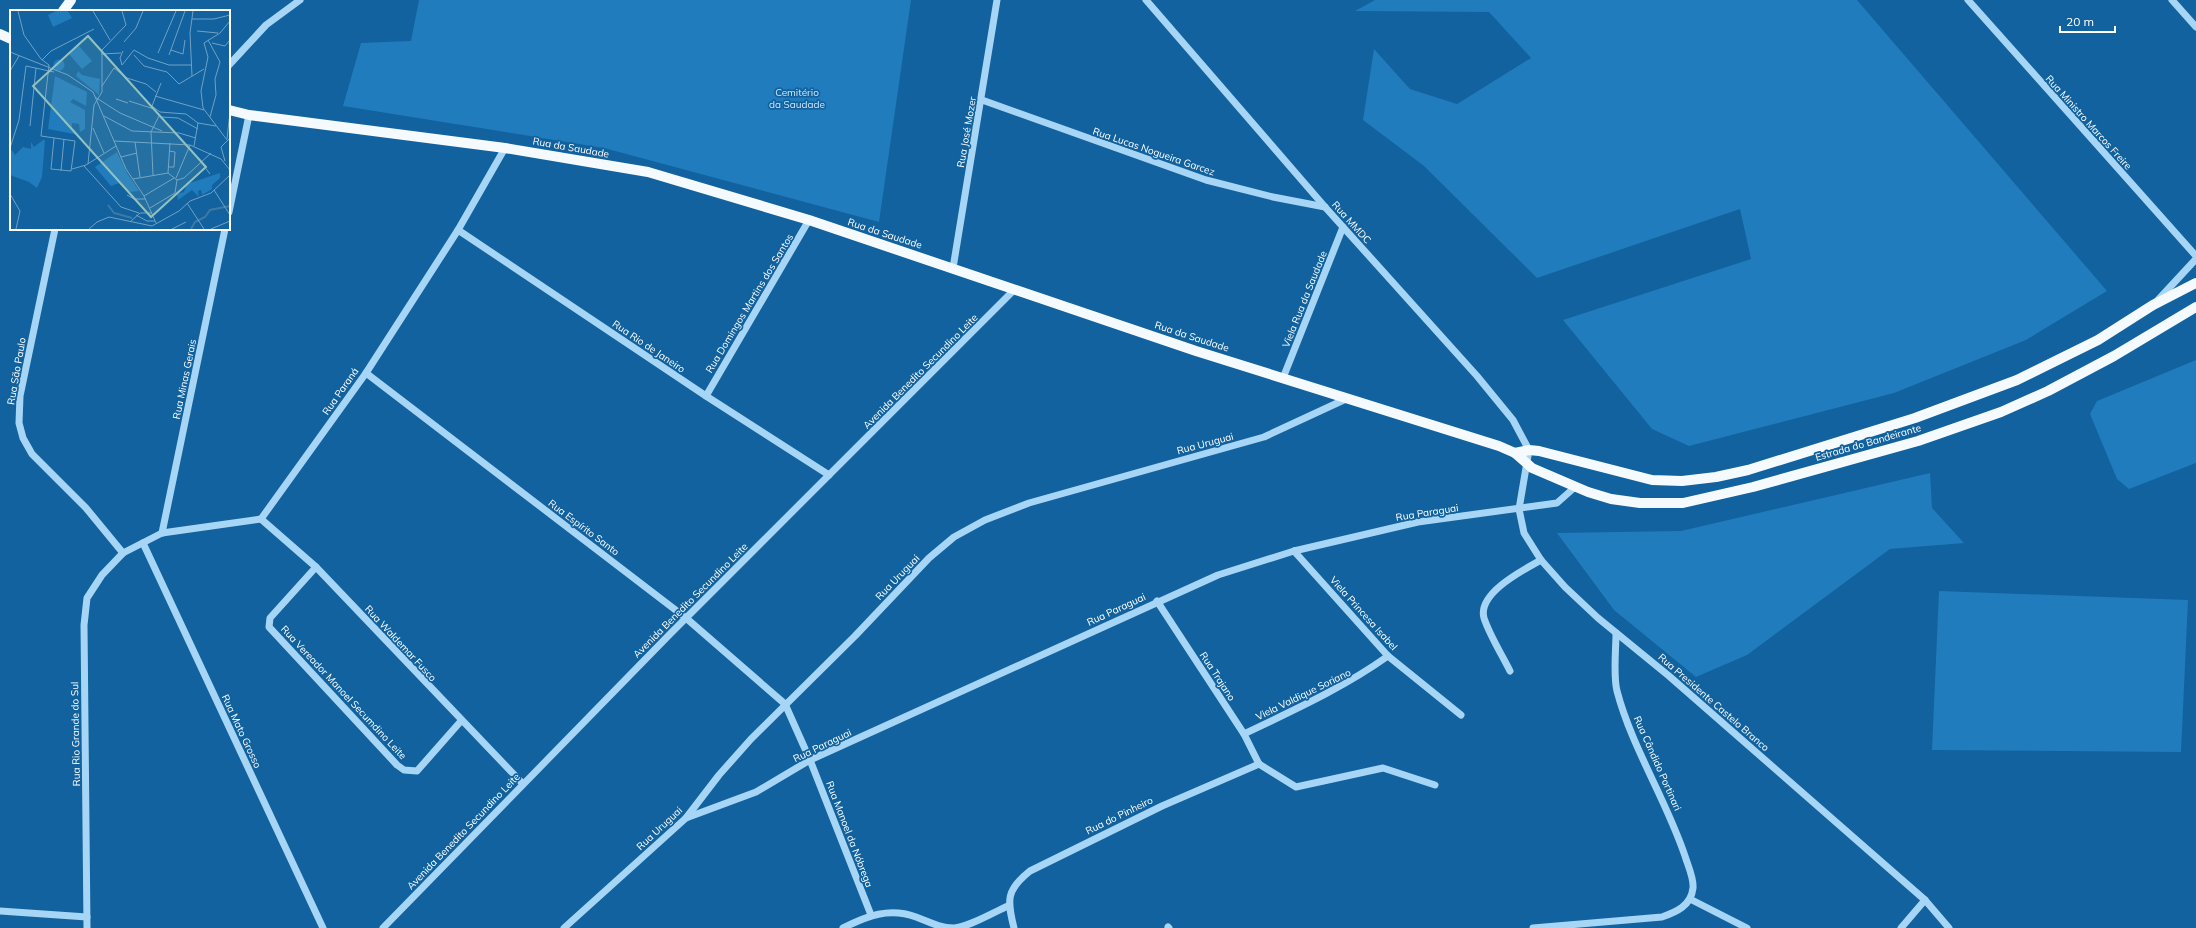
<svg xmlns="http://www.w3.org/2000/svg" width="2196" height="928" font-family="Mulish,sans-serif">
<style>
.green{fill:#207cbc}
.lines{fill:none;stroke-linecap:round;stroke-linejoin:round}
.minor{stroke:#a7d5f5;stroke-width:7}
.major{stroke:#f5faff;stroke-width:10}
.labels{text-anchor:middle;stroke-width:3.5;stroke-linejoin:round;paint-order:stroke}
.park-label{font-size:10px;fill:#d0ebfe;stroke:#11629e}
.street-label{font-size:10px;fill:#fff;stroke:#11629e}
.inset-river{fill:none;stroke:#4079a3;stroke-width:2}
.inset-road{fill:none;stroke:#70a1c5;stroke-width:1}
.view{fill:#93c1be;fill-opacity:0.15;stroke:#93c1be;stroke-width:2}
.inset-edge{fill:none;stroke:#fff;stroke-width:2}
</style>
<rect width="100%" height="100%" fill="#11629e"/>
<!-- green -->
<g class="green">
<path d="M419 0H911L879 222 604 148 343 106 361 43 411 41Z"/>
<path d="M1375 0H1857L2107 291 2026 340 1894 393 1689 446 1652 429 1563 320 1751 259 1740 209 1537 278 1424 166 1363 120 1374 49 1410 89 1457 104 1531 58 1489 12 1355 11Z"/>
<path d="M2196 360V463L2129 489 2117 479 2090 414 2097 401Z"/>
<path d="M1930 473 1932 508 1964 543 1890 549 1747 655 1696 677 1614 610 1557 533 1681 531Z"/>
<path d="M1939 591 2188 600 2181 752 1932 750Z"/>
</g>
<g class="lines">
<!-- minor -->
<g class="minor">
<path d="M1146 0 1325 207 1477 376 1513 420 1529 450 1519 509 1524 533 1541 560 1565 587 1598 618 1669 676 1925 900 1949 928"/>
<path d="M1968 0 2196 256"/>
<path d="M2172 0 2196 27"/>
<path d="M229 65 266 25 300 0"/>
<path d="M982 100 1206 180 1273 197 1325 207"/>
<path d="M229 212 249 115"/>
<path d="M55 229 20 396 19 423 23 438 32 454 86 508 123 553"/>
<path d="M458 230 706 396 829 475"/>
<path d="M953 268 997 0"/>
<path d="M2158 300 2196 259"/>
<path d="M366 373 686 618 785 704 810 760 871 915"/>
<path d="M1283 378 1343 227"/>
<path d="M706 396 809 220"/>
<path d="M261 519 316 567 523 784"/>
<path d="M162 533 225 229"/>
<path d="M143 543 323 928"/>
<path d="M1294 551 1388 656 1461 715"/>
<path d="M316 567 270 618 269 627 397 765 404 770 417 771 461 721"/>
<path d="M1157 601 1244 734 1259 764"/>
<path d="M1510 671C1502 655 1489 634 1484 618 1477 593 1525 569 1541 560"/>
<path d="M1244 734C1294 710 1343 688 1388 656"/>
<path d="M1259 764 1296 787 1383 768 1435 785"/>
<path d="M686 818 756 792 810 760 1218 575 1294 551 1418 522 1557 503 1575 487"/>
<path d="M1690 899 1747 928"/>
<path d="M0 911 87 917"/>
<path d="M1168 927 1169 928"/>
<path d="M87 928 84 625 87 598 102 575 123 553 162 533 261 519 366 373 458 230 505 148"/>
<path d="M383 928 670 634 1015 289"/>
<path d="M564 928 686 818 719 775 751 739 855 636 929 558 954 537 985 520 1029 503 1264 437 1346 399"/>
<path d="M843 928C867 916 889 907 916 917 929 922 940 928 954 928 969 927 994 912 1008 906"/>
<path d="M1014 928C1007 900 1006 890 1030 871L1162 806 1259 764"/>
<path d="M1533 928 1662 917C1676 912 1691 906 1693 888 1694 878 1688 866 1685 856 1666 799 1632 748 1617 691 1613 676 1616 649 1616 633"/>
<path d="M1901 928 1925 900"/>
</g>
<!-- major -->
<g class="major">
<path d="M63 11 71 0"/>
<path d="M0 34 11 39"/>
<path d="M229 110 249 115 505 148 648 172 809 220 1196 351 1499 446 1515 453 1532 468 1588 492 1611 499 1640 503H1683L1753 487 1918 441 2001 412 2048 391 2114 356 2196 307"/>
<path d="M1515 453 1529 450 1539 451 1652 480 1682 481 1716 477 1748 470 1915 418 2017 380 2098 340 2153 305 2196 283"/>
</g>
</g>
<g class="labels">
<!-- park labels -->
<g class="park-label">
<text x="797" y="96">Cemitério<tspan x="797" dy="12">da Saudade</tspan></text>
</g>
<!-- street labels -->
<g class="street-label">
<text transform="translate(2089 122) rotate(48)" y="4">Rua Ministro Marcos Freire</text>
<text transform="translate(966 132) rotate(-80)" y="4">Rua José Mozer</text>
<text transform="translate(571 147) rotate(10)" y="4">Rua da Saudade</text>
<text transform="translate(1154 151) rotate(19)" y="4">Rua Lucas Nogueira Garcez</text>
<text transform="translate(1352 222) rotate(48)" y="4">Rua MMDC</text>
<text transform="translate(885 233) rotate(18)" y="4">Rua da Saudade</text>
<text transform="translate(1304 299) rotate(-68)" y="4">Viela Rua da Saudade</text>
<text transform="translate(749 303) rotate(-59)" y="4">Rua Domingos Martins dos Santos</text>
<text transform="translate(1192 336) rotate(18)" y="4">Rua da Saudade</text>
<text transform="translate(649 346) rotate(34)" y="4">Rua Rio de Janeiro</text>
<text transform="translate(16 371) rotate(-80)" y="4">Rua São Paulo</text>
<text transform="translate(920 371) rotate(-45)" y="4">Avenida Benedito Secundino Leite</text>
<text transform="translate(184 379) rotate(-78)" y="4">Rua Minas Gerais</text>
<text transform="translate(340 391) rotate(-55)" y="4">Rua Paraná</text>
<text transform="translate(1868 442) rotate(-16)" y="4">Estrada do Bandeirante</text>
<text transform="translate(1205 443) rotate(-15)" y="4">Rua Uruguai</text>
<text transform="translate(1427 512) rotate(-9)" y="4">Rua Paraguai</text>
<text transform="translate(584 527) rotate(37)" y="4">Rua Espírito Santo</text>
<text transform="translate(897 577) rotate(-46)" y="4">Rua Uruguai</text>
<text transform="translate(690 600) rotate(-45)" y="4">Avenida Benedito Secundino Leite</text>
<text transform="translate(1116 609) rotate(-25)" y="4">Rua Paraguai</text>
<text transform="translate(1364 613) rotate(48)" y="4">Viela Princesa Isabel</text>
<text transform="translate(401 643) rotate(47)" y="4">Rua Waldemar Fusco</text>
<text transform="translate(1218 676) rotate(57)" y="4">Rua Trajano</text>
<text transform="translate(344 692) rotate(47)" y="4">Rua Vereador Manoel Secumdino Leite</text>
<text transform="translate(1303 694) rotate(-26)" y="4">Viela Valdique Soriano</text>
<text transform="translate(1714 702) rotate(41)" y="4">Rua Presidente Castelo Branco</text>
<text transform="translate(242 731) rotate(65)" y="4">Rua Mato Grosso</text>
<text transform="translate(75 734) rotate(-91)" y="4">Rua Rio Grande do Sul</text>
<text transform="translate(822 745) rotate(-26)" y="4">Rua Paraguai</text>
<text transform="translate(1658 763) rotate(66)" y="4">Rua Cândido Portinari</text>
<text transform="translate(1119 815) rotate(-26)" y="4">Rua do Pinheiro</text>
<text transform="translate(659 828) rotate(-43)" y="4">Rua Uruguai</text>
<text transform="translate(463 831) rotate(-46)" y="4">Avenida Benedito Secundino Leite</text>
<text transform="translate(850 834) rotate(69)" y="4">Rua Manoel da Nóbrega</text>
</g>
</g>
<!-- overview -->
<g transform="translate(10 10)">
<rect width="220" height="220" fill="#11629e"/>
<path d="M46 1H58L62 8 43 17 38 5ZM69 36 82 51 72 59 59 44ZM43.5 55a5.5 5.5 0 1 1 11 0a5.5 5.5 0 1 1-11 0ZM68 61 72 65 90 69 89 85 66 66ZM45 66 77 82 76 96 63 89 60 92 75 100V119L70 122 69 114 62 113V117L69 125 38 119ZM33 130H35L32 167 27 178 19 172 0 165V143L2 140 5 145 13 137 21 139V132L24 137ZM107 142 117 163 129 181 118 182 109 173 101 176 85 157ZM210 163V168L202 175V179L192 185 191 180 188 181 189 187 182 180 168 190 167 184 174 182 177 174Z" fill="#207cbc"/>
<path class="inset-river" d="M98 195 104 203 122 208M181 219 185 212 195 207 200 200 220 196"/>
<path class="inset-road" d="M8 1 14 25 31 49 39 55 31 126 65 131 61 161 41 159 44 128M83 1 100 30M112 1 116 15M182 9H204L220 5M187 21 208 23M198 30 210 52 205 69 206 85 200 107M114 32 126 18 133 1M202 33 215 36 220 30M161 40 173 44 175 30M113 41 110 48 112 55 124 40 138 48 159 55H181M0 42 58 65 83 82 116 159 134 186 146 213M148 43 166 1M91 44 111 43M124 45 134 56 157 62 169 74 194 59M159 45 175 1M32 50 41 41 84 19M0 61 9 46M182 66 180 23 183 1M92 76 104 58 117 68 136 74 146 82M145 86 194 100M85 87 110 103 152 121M106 89 118 93M119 91 144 99 151 107 168 108 188 119M142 96 150 102 176 104 188 113 206 116M142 96 151 73M94 106 122 121 169 123 186 128M20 116 26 58M83 118 94 143M217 129 220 102M217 130 193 98 191 81 198 47 194 33 210 23 220 11M104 131 180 135 211 149 220 160M125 132 130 167M184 136 188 113M0 138 9 110 16 56 44 62M111 147 127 143M215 151 211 137 220 128M191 152 200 164M78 154 84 95 92 82V40L116 15M74 156 111 197 129 203M158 157H164L165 142 159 141M62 159 76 155 106 136M51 161 54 129M158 163 160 133M143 165 141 122 149 106M166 168 180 135M123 169 158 163 167 170M167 170 174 168 201 143M204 180 220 205M0 184 10 201 6 219M117 185 124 189H135M134 186 164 168M177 193 194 219M140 198 165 183 167 170M126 205 137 211H145M120 212 130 203H142M79 219 87 212 99 207 142 216 169 201 180 191 201 183 220 165M162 219 176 212M201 219 220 211"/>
<path class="view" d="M78 26 196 157 141 207 23 76Z"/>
<rect width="220" height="220" class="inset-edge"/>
</g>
<!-- scale -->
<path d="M2060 26v6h55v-6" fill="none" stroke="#ffffff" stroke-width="2"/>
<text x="2066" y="26" font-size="12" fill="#ffffff" stroke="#11629e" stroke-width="3" paint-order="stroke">20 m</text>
</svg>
